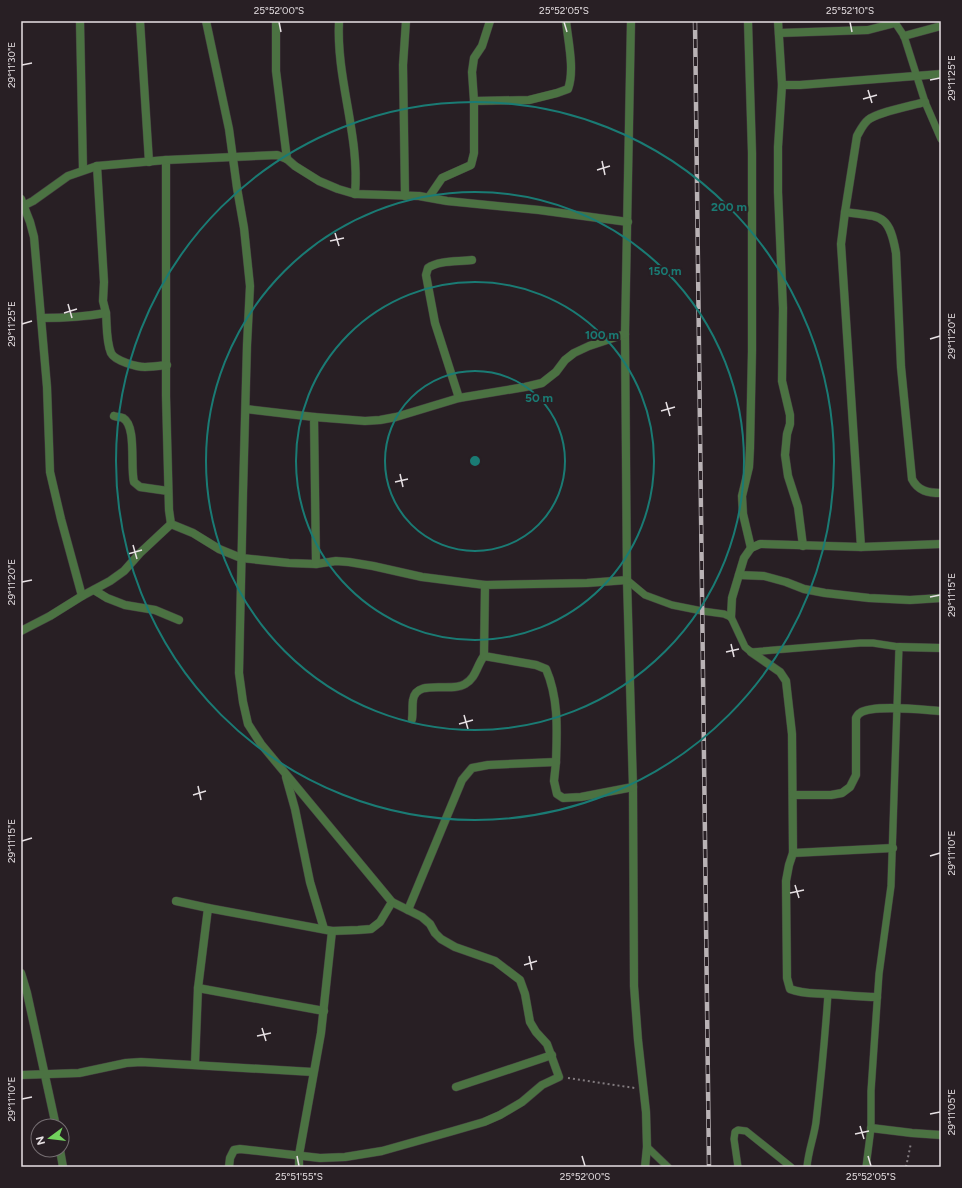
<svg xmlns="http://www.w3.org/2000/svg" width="962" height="1188" font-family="Figtree,sans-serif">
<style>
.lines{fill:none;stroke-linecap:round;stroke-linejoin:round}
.lane-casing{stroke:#433a3f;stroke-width:8}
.street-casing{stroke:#433a3f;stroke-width:9}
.path{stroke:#827b7f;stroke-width:2;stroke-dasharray:2 3;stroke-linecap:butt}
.lane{stroke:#4b7242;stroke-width:7}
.street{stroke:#4b7242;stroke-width:8}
.rail-casing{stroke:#b9b2b5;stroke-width:4.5}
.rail{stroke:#281f24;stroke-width:3;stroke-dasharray:9;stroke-linecap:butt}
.ticks{fill:none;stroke:#e7e1e4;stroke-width:1.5}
.ring{fill:none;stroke:#1a7b74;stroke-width:2}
.centre{fill:#1a7b74;stroke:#281f24;stroke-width:2}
.ring-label{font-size:12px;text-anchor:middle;font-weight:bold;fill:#1a7b74;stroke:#281f24;stroke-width:4;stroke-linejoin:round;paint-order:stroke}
.neatline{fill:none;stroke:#e7e1e4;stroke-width:1.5}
.ticks-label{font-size:10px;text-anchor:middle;fill:#e7e1e4}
</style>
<rect width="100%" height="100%" fill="#281f24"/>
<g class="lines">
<!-- lane casing -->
<g class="lane-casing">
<g id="lane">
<path d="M894 21 904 36 925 102 941 139"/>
<path d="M627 580 645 595 672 605 702 611 724 614 731 617 745 647 751 652 860 643H873L899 647 891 886 879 974 871 1091V1128L866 1167"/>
<path d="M647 1147 668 1167"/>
<path d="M738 1167 734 1139 735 1132 738 1130 746 1131 791 1167"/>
<path d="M807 1167C808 1152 814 1137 816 1122 821 1079 825 1037 828 994"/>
</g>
</g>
<!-- street casing -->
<g class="street-casing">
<g id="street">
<path d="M80 21 83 170"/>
<path d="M140 21 149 162"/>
<path d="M276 21V71L287 159"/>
<path d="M339 21C336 80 360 135 355 194"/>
<path d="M631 21 625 334 627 580 633 787 634 986 638 1040 646 1112 647 1147 645 1167"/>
<path d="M748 21 752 153V351L750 448 749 467 742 496 743 514 751 548"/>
<path d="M778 21 782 85H800L941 74"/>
<path d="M779 33 868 30 895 23"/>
<path d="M904 36 941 26"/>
<path d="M782 85 778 147V192L783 308 782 381 790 415V424L787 434 785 455 788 476 798 507 803 546"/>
<path d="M474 101 529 100 557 93 568 89C575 70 568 41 566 21"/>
<path d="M166 160V396L169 510 171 524 193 533 219 549 241 558 289 563 316 564 336 561 349 562 373 566 422 577 485 585"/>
<path d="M405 196 403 65 406 21"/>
<path d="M429 197 442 178 471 165 474 153V101L472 72 474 58 482 46 490 21"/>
<path d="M21 199 30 222 34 237 47 387 50 472 61 519 82 596"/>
<path d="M21 207 33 201 68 176 97 166 166 160 277 155 287 159 295 166 319 181 338 189 355 194 419 196 447 201 539 210 628 222"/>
<path d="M845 212C881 217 889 213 896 253L901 367 912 479C918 491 928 493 941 493"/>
<path d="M106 313C107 325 106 341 111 353 115 361 137 367 145 367 152 367 159 366 167 365"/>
<path d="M41 318C63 318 84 317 106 313L103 301 104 282 97 166"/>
<path d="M459 398 435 323 426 275 428 268C439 260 459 262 472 260"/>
<path d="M246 409 314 417 316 564"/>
<path d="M114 416C116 417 121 417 123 418 137 426 130 467 134 482L140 487 168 491"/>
<path d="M314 417 365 421 380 420 396 417 459 398 525 387 542 383 556 372 565 360 574 353 589 346 625 334"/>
<path d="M861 547 841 244 845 212 857 136C860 131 863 124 868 120 878 112 911 106 925 102"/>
<path d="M739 575 764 576 786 582 804 589 825 593 869 598 910 600 941 598"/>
<path d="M94 590 107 598 125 605 155 610 179 620"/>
<path d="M731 617 732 598 744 558 751 548 760 544 861 547 941 544"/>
<path d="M21 631 50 616 82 596 110 581 124 571 140 553 171 524"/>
<path d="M899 647 941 648"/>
<path d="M751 652 780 672 786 681 792 734 793 853 893 848"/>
<path d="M412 719C413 713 412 706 413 700 416 678 451 693 465 684 476 678 477 665 484 656"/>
<path d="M556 762C557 731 559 699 546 669L536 665 484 656 485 585 587 583 627 580"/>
<path d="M286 777 295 809 310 882 324 929"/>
<path d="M793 795H831L842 793 850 787 856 775V718C857 716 858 714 860 713 873 704 924 710 941 711"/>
<path d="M793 853 789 865 786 881 787 978 790 989C802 994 814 993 827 994 844 995 860 997 877 997"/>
<path d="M176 901 208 908"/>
<path d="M408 910 462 780 472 768 488 765 556 762 554 781 557 794 563 798 581 797 633 787"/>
<path d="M21 973 27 993 56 1126"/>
<path d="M198 988 324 1011"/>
<path d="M195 1064 198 988 208 908 332 931 358 930 371 929 380 922 392 902 261 744 248 724 243 702 239 673 243 492 247 345 250 286 244 228 237 188 229 129 206 21"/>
<path d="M21 1075 79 1073 126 1063 141 1062 313 1072"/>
<path d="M456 1087 552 1055"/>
<path d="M871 1128 912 1133 941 1135"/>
<path d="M60 1150 63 1167"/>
<path d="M229 1167 230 1158 234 1150 240 1149 320 1158 345 1157 382 1151 453 1131 484 1122 500 1115 522 1102 542 1085 559 1077 547 1044 536 1032 530 1022 525 994 520 980 495 961 455 947 441 939 435 933 430 924 422 917 392 902"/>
<path d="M299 1167V1155L321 1033 332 931"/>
</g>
</g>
<!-- path -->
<g class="path">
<path d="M568 1078 635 1088"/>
<path d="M906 1167 911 1143"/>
</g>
<!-- lane -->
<use href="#lane" class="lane"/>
<!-- street -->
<use href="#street" class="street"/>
<!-- rail casing -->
<g class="rail-casing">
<path id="rail" d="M695 21 709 1167"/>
</g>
<!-- rail -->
<use href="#rail" class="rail"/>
</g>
<!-- ticks -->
<path class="ticks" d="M279 22 281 32M564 22 567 32M850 22 852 32M22 65 32 63M930 80 940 78M868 90 872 103M863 99 877 95M602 161 605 175M597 170 610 166M335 233 339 246M330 241 344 238M68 304 72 318M64 313 77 309M22 324 32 321M930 339 940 336M666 402 670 416M661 411 675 407M400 474 403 487M395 482 408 479M133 545 137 559M128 554 142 550M22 582 32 580M930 597 940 595M731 644 734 657M726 652 739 649M464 715 468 729M459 724 473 720M198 786 201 800M193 795 206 791M22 841 32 838M930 856 940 853M795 885 799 898M790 893 804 890M529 956 532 970M524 965 537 961M262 1028 266 1041M257 1036 271 1033M22 1099 32 1097M930 1114 940 1112M860 1126 864 1139M855 1134 869 1131M297 1156 299 1166M582 1156 585 1166M868 1156 871 1166"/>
<!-- distance rings -->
<g class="ring">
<circle cx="475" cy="461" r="90"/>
<circle cx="475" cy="461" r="179"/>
<circle cx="475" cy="461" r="269"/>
<circle cx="475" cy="461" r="359"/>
</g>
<circle cx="475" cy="461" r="6" class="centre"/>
<g class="ring-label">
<text x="729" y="211">200 m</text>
<text x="665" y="275">150 m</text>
<text x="602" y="339">100 m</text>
<text x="539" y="402">50 m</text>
</g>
<!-- border -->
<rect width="962" height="1188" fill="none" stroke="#281f24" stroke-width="44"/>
<!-- north arrow -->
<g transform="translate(50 1138) rotate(255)"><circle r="19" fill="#281f24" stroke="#746d71"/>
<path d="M0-3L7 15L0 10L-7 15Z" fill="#72d25d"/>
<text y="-6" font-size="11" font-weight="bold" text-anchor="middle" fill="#e7e1e4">N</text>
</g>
<rect x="22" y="22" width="918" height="1144" class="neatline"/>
<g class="ticks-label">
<text x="279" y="14">25°52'00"S</text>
<text x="564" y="14">25°52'05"S</text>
<text x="850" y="14">25°52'10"S</text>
<text transform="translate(11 65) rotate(-90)" y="4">29°11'30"E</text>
<text transform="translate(951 78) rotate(-90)" y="4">29°11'25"E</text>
<text transform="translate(11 324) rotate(-90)" y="4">29°11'25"E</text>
<text transform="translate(951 336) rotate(-90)" y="4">29°11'20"E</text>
<text transform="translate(11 582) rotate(-90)" y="4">29°11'20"E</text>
<text transform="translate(951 595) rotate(-90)" y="4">29°11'15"E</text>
<text transform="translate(11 841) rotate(-90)" y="4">29°11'15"E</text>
<text transform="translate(951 853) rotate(-90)" y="4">29°11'10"E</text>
<text transform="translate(11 1099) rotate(-90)" y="4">29°11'10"E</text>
<text transform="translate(951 1112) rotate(-90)" y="4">29°11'05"E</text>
<text x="299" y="1180">25°51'55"S</text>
<text x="585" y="1180">25°52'00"S</text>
<text x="871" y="1180">25°52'05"S</text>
</g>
</svg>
